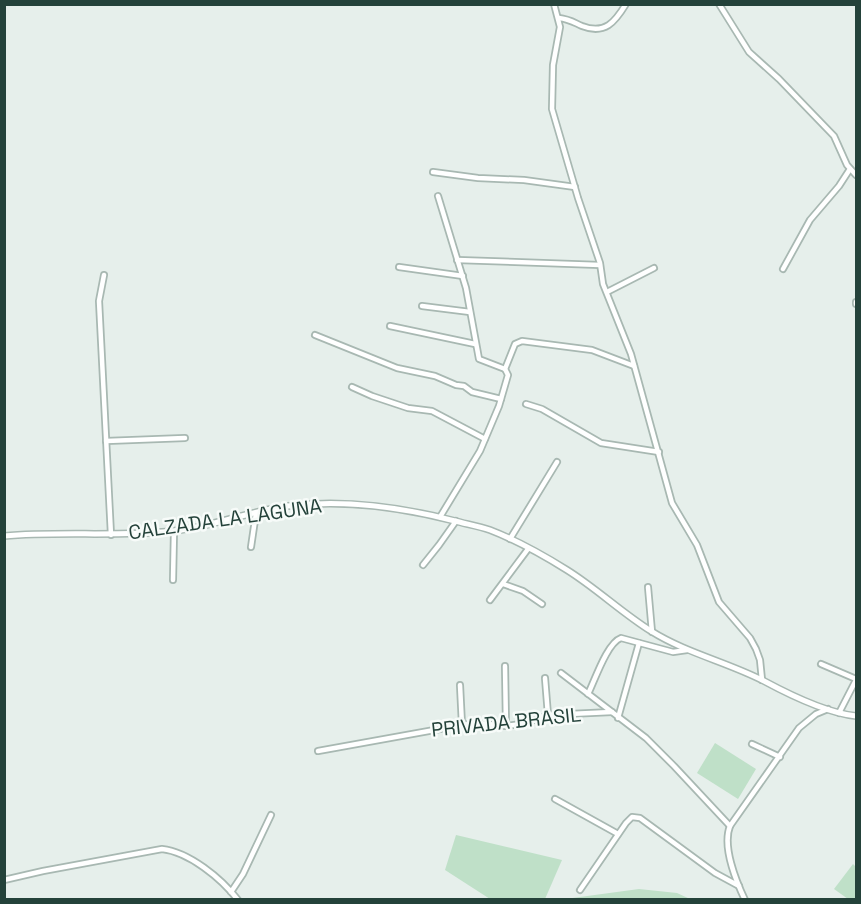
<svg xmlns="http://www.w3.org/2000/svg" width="861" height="904" font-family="'Space Grotesk',sans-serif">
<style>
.green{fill:#bfe0c8}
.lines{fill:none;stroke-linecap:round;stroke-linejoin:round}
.minor-casing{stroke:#a8b8b2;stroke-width:8}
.tertiary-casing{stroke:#a8b8b2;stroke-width:8}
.minor{stroke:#fff;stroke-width:4.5}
.tertiary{stroke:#fff;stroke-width:5}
.labels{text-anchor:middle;stroke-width:5;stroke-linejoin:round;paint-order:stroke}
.street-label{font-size:20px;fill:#24423a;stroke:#f7fbf9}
</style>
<rect width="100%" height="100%" fill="#e6efeb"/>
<!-- green -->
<g class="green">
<path d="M715 743 756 769 738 799 697 773Z"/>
<path d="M456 835 562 860 545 899H490L445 870Z"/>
<path d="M853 864 856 867V899H848L834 889Z"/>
<path d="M639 889 677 893 690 899H565Z"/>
</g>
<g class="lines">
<!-- minor casing -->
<g class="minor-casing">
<g id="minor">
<path d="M554 4 560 27 553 65 552 109 578 198 600 263 603 284 631 354 672 503 697 545 719 602 750 638 756 649 760 660 762 680"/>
<path d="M719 4 749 52 779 79 834 136 847 165 856 175"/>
<path d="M559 18C569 19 573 22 582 26 605 35 615 22 626 4"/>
<path d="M433 172 478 178 524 180 575 187"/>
<path d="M438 196 466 288 479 359 505 369"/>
<path d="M457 260 600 265"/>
<path d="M399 267 463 276"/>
<path d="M783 269 810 220 839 186 850 169"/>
<path d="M104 275 99 301 111 535"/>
<path d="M607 292 654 268"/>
<path d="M856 304V302"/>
<path d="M422 306 470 312"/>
<path d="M390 326 475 344"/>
<path d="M315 335 397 368 435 376 456 385 464 386 472 392 501 399"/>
<path d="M352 387 372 396 408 408 432 411 485 439"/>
<path d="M526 404 542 409 601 443 659 452"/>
<path d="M106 441 185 438"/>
<path d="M440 517 480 451 499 406 508 375 505 369 515 344 522 341 592 350 634 366"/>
<path d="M510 539 557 462"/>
<path d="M251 547 256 513"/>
<path d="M423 565 439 545 456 521"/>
<path d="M173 580 174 531"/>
<path d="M503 584 523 591 542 604"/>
<path d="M648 587 652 632"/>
<path d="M490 600 528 549"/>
<path d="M821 664 856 679"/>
<path d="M505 666 506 726"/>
<path d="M561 673 646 738 674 766 730 826"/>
<path d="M545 678 548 715"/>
<path d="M460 685 462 725"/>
<path d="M588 694C595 680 607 643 621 638L673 652 687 650"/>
<path d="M839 713 856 680"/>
<path d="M618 718 639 643"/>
<path d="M752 744 780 757"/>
<path d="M318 751 462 725 479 723 506 726 521 724 548 715 612 712"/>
<path d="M555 799 618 834"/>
<path d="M4 880 43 871 162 849C189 852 221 878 238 900"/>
<path d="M580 890 626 823 632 817 640 818 715 873 739 886"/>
<path d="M231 892 243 874 271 815"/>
<path d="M745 900C736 881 722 846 730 826L799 728 816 714 828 709"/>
</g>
</g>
<!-- tertiary casing -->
<g class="tertiary-casing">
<path id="tertiary" d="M4 536C61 531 117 537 173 531 212 527 249 511 288 506 344 499 401 507 455 521 466 524 479 526 490 530 516 540 543 555 567 570 596 588 622 613 651 631 686 653 727 662 764 681 790 695 826 713 856 716"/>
</g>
<!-- minor -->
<use href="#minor" class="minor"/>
<!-- tertiary -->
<use href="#tertiary" class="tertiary"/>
</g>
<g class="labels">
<!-- street labels -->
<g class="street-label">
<text transform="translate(225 519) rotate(-8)" y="7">CALZADA LA LAGUNA</text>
<text transform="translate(506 722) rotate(-6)" y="7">PRIVADA BRASIL</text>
</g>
</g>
<!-- border -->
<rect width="861" height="904" fill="none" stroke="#24423a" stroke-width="12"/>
</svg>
